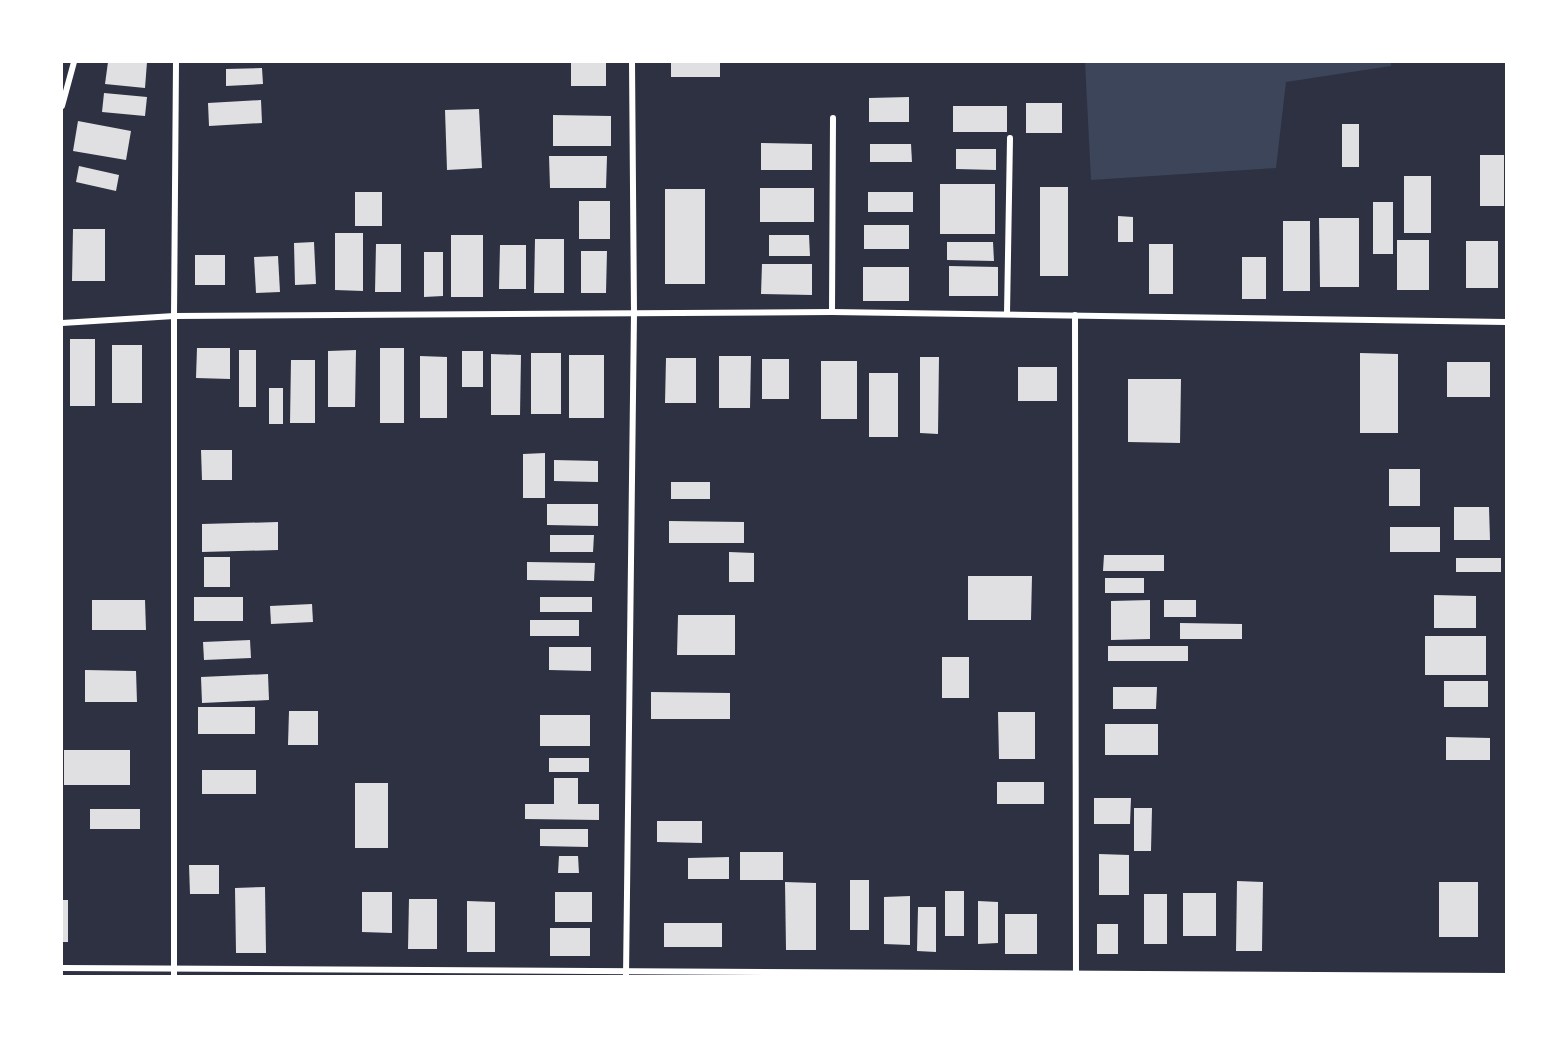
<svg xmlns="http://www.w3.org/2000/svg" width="1568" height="1038" font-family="Ubuntu,sans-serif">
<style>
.green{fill:#3c4559}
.building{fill:#e0e0e3}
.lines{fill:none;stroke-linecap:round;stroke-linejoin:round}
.minor{stroke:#fff;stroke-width:6}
</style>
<rect width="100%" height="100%" fill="#2d3142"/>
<!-- green -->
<path class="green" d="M1085 62H1391V66L1286 82 1276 168 1091 180Z"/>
<!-- building -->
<g class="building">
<path d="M108 62H147L145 88 105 84Z"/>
<rect x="571" y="62" width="35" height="24"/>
<rect x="671" y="62" width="49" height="15"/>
<path d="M262 68 263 84 226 86V69Z"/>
<path d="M104 93 147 97 145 116 102 112Z"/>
<path d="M909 97V122H869V98Z"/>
<path d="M261 100 262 123 209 126 208 103Z"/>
<rect x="1026" y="103" width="36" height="30"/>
<rect x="953" y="106" width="54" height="26"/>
<path d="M479 109 482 168 447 170 445 110Z"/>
<path d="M553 115 611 116V146H553Z"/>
<path d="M78 121 131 131 126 160 73 151Z"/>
<rect x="1342" y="124" width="17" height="43"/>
<path d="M761 143 812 144V170H761Z"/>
<path d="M870 144H911L912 162H870Z"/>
<path d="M956 149H996V170L956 169Z"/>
<rect x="1480" y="155" width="24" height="51"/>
<path d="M549 156H607L606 188H550Z"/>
<path d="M79 166 119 175 116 191 76 182Z"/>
<rect x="1404" y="176" width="27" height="57"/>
<rect x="940" y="184" width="55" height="50"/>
<rect x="1040" y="187" width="28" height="89"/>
<rect x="760" y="188" width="54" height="34"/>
<rect x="665" y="189" width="40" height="95"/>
<rect x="355" y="192" width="27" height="34"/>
<rect x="868" y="192" width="45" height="20"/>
<rect x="579" y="201" width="31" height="38"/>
<rect x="1373" y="202" width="20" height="52"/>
<path d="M1118 216 1133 217V242H1118Z"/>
<path d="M1319 218H1359V287H1320Z"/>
<rect x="1283" y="221" width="27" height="70"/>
<rect x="864" y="225" width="45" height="24"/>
<path d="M73 229H105V281H72Z"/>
<path d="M335 233H363V291L335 290Z"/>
<rect x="451" y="235" width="32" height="62"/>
<path d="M769 235H809L810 256H769Z"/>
<path d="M535 239H564V293H534Z"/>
<rect x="1397" y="240" width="32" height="50"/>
<rect x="1466" y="241" width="32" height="47"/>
<path d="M314 242 316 284 295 285 294 243Z"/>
<path d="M947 242H993L994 261 947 260Z"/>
<path d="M376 244H401V292H375Z"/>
<rect x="1149" y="244" width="24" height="50"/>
<path d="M500 245H526V289H499Z"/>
<path d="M581 251H607L606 293H581Z"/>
<path d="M424 252H443V296L424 297Z"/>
<rect x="195" y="255" width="30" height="30"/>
<path d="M278 256 280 292 256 293 254 257Z"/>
<rect x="1242" y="257" width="24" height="42"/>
<path d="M762 264H812V295L761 294Z"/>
<path d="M949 266 998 267V296H949Z"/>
<rect x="863" y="267" width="46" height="34"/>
<rect x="70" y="339" width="25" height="67"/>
<rect x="112" y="345" width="30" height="58"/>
<path d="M197 348H230V379L196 378Z"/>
<rect x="380" y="348" width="24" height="75"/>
<rect x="239" y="350" width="17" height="57"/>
<path d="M356 350 355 407H328V351Z"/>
<rect x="462" y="351" width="21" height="36"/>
<rect x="531" y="353" width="30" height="61"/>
<path d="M1360 353 1398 354V433H1360Z"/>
<path d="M491 354 521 355 520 415H491Z"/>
<rect x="569" y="355" width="35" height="63"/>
<path d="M420 356 447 357V418H420Z"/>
<path d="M719 356H751L750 408H719Z"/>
<path d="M920 357H939L938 434 920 433Z"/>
<path d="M666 358H696V403H665Z"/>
<rect x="762" y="359" width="27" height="40"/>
<path d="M291 360H315V423H290Z"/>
<rect x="821" y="361" width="36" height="58"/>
<rect x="1447" y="362" width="43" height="35"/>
<rect x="1018" y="367" width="39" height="34"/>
<rect x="869" y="373" width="29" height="64"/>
<path d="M1128 379H1181L1180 443 1128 442Z"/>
<rect x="269" y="388" width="14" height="36"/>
<path d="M201 450H232V480H202Z"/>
<path d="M545 453V498H523V454Z"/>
<path d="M554 460 598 461V482L554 481Z"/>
<rect x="1389" y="469" width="31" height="37"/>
<rect x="671" y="482" width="39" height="17"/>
<path d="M547 504H598V526L547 525Z"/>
<path d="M1454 507H1489L1490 540H1454Z"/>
<path d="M669 521 744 522V543H669Z"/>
<path d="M278 522V550L202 552V524Z"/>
<rect x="1390" y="527" width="50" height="25"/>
<path d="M550 535H594L593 552H550Z"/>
<path d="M729 552 754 553V582H729Z"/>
<path d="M1104 555H1164V571H1103Z"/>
<rect x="204" y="557" width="26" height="30"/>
<rect x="1456" y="558" width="45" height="14"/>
<path d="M527 562 595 563 594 581 527 580Z"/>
<path d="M968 576H1032L1031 620H968Z"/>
<rect x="1105" y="578" width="39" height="15"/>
<path d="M1434 595 1476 596V628H1434Z"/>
<rect x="194" y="597" width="49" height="24"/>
<rect x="540" y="597" width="52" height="15"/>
<path d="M92 600H145L146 630H92Z"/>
<path d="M1150 600V639L1111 640V601Z"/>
<rect x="1164" y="600" width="32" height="17"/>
<path d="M312 604 313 622 271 624 270 606Z"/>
<path d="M678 615H735V655H677Z"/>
<rect x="530" y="620" width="49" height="16"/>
<path d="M1180 623 1242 624V639H1180Z"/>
<rect x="1425" y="636" width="61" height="39"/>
<path d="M250 640 251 658 204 660 203 642Z"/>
<rect x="1108" y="646" width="80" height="15"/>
<path d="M549 647H591V671L549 670Z"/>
<rect x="942" y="657" width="27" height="41"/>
<path d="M85 670 136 671 137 702H85Z"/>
<path d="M268 674 269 700 202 703 201 677Z"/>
<rect x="1444" y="681" width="44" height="26"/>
<path d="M1113 687H1157L1156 709H1113Z"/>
<path d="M651 692 730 693V719H651Z"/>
<rect x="198" y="707" width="57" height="27"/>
<path d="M289 711H318V745H288Z"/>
<path d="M998 712H1035V759H999Z"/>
<rect x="540" y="715" width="50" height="31"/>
<rect x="1105" y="724" width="53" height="31"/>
<path d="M1446 737 1490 738V760H1446Z"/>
<rect x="64" y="750" width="66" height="35"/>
<rect x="549" y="758" width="40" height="14"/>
<rect x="202" y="770" width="54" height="24"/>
<path d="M554 778H578V804H599V820L525 819V804H554Z"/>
<rect x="997" y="782" width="47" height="22"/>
<rect x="355" y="783" width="33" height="65"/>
<path d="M1094 798H1131L1130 824H1094Z"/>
<path d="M1134 808H1152L1151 851H1134Z"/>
<rect x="90" y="809" width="50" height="20"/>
<path d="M657 821H702V843L657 842Z"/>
<path d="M540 829H588V847L540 846Z"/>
<rect x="740" y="852" width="43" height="28"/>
<path d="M1099 854 1129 855V895H1099Z"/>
<path d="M559 856H578L579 873H558Z"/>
<path d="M729 857V879H688V858Z"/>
<path d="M189 865H219V894H190Z"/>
<rect x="850" y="880" width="19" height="50"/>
<path d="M1237 881 1263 882 1262 951H1236Z"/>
<path d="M785 882 816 883V950H786Z"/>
<rect x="1439" y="882" width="39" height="55"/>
<path d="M265 887 266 953H236L235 888Z"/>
<rect x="945" y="891" width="19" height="45"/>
<path d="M362 892H392V933L362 932Z"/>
<rect x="555" y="892" width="37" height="30"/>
<rect x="1183" y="893" width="33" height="43"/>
<rect x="1144" y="894" width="23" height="50"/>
<path d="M910 896V945L884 944V897Z"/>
<path d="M409 899H437V949H408Z"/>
<rect x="62" y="900" width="6" height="42"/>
<path d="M467 901 495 902V952H467Z"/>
<path d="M978 901 998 902V943L978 944Z"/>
<path d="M918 907H936V952L917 951Z"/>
<rect x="1005" y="914" width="32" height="40"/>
<rect x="664" y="923" width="58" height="24"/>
<rect x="1097" y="924" width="21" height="30"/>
<rect x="550" y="928" width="40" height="28"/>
</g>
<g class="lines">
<!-- minor -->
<g class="minor">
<path d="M62 106 74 62"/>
<path d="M832 312 833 118"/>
<path d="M1007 314 1010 138"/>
<path d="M1075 315 1076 976"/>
<path d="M62 323 174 316 832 312 1506 322"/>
<path d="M62 968 1506 976"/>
<path d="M174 976V316L176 62"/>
<path d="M626 976 634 313 632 62"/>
</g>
</g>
<!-- border -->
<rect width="1568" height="1038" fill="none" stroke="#ffffff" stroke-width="126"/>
</svg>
